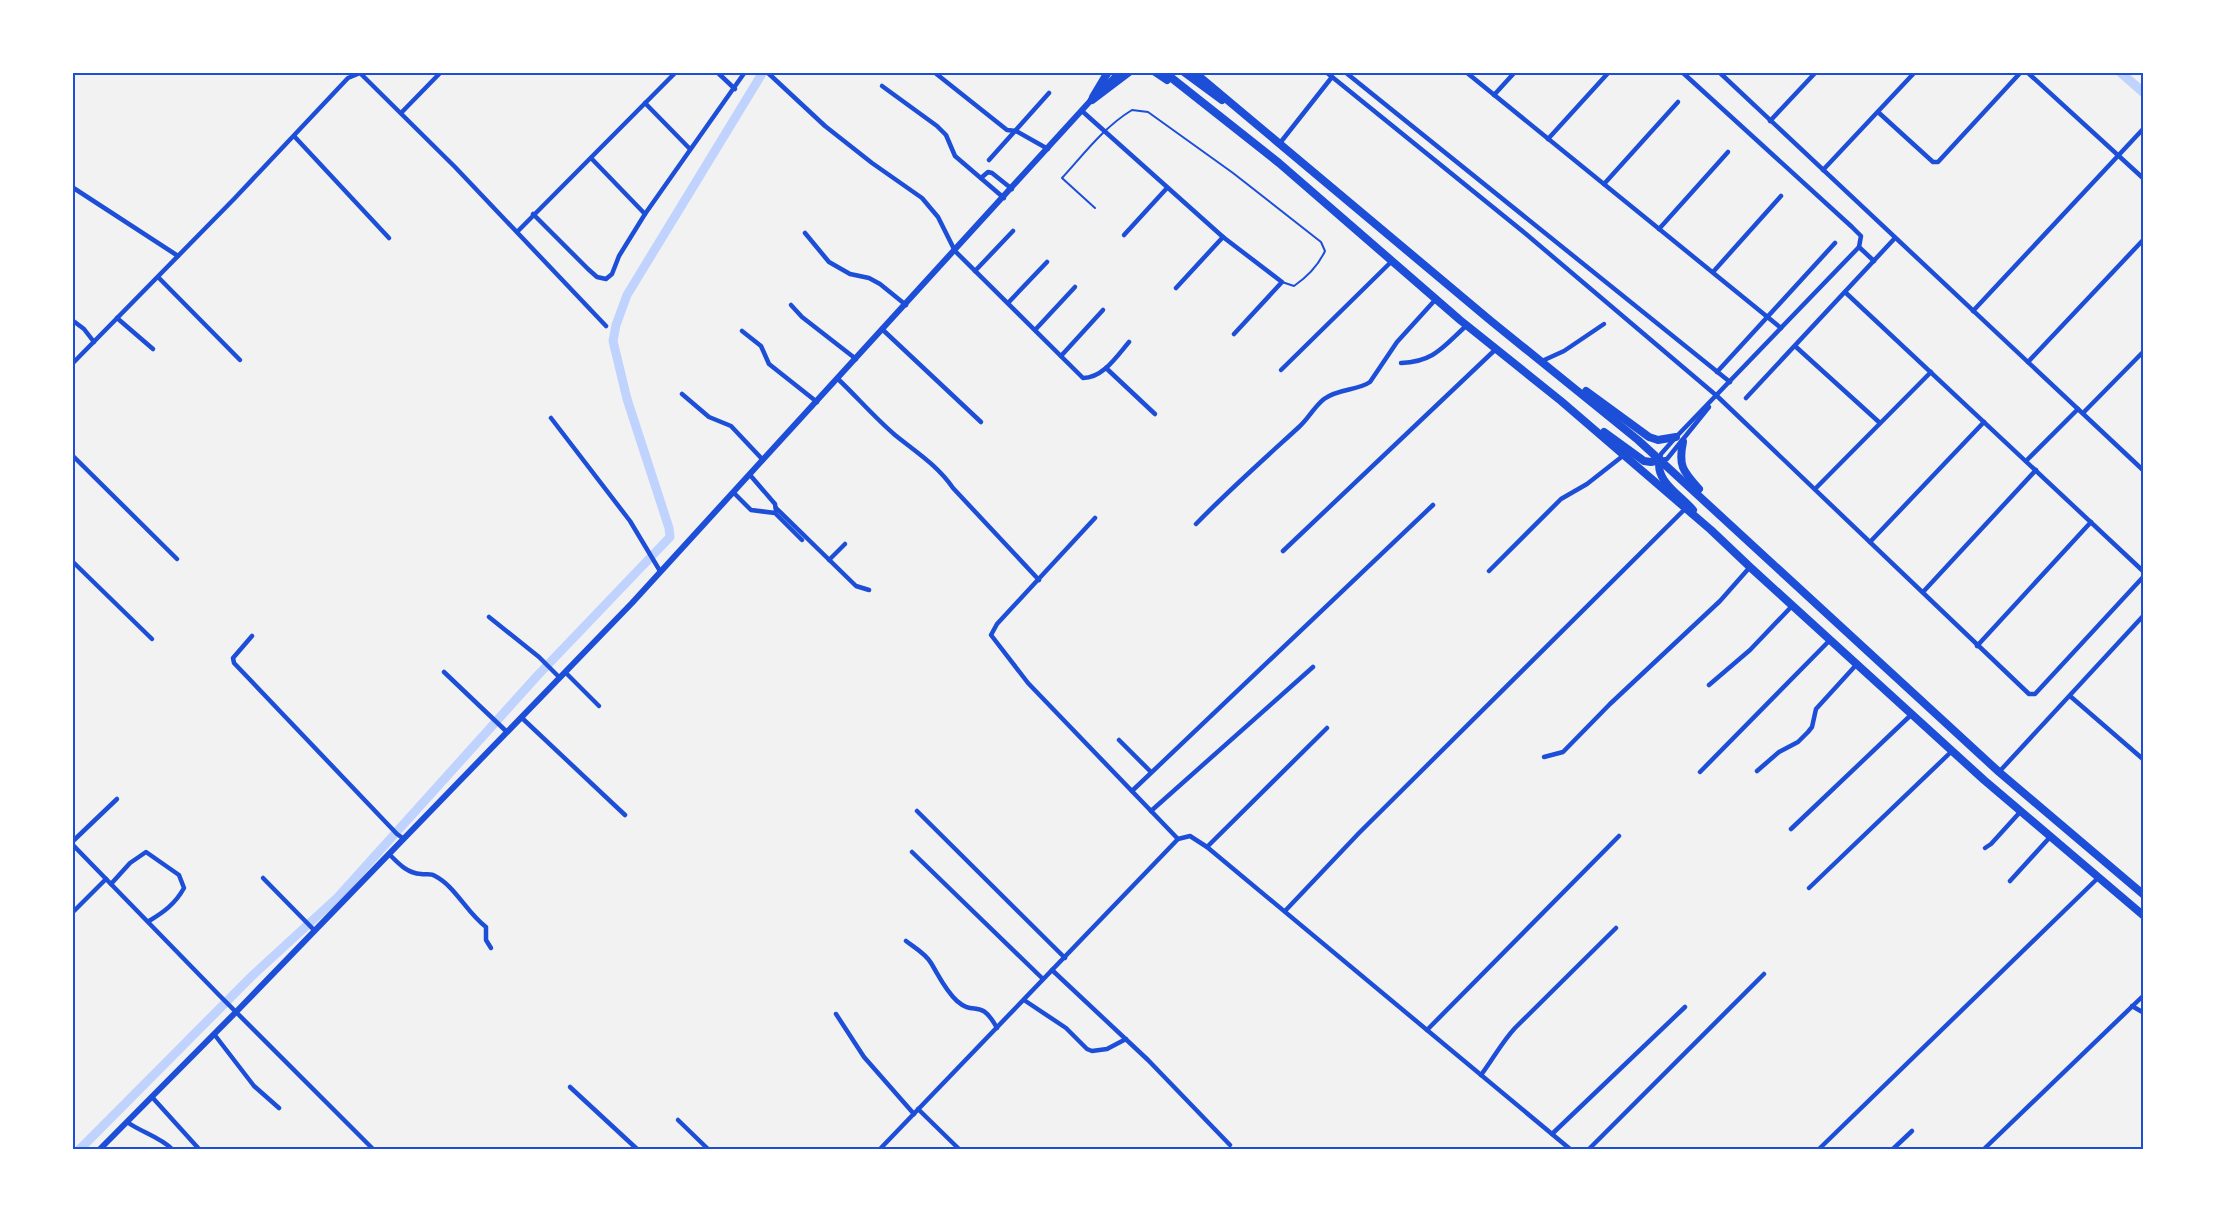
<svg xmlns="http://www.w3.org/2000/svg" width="2216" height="1221" font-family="'Asap Condensed',sans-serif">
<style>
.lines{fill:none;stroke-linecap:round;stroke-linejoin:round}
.canal{stroke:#bfd3fe;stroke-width:9}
.service{stroke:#1d4ed8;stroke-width:2}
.minor{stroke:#1d4ed8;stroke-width:4.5}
.tertiary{stroke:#1d4ed8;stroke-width:6}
.trunk{stroke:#1d4ed8;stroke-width:8}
.neatline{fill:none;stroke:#1d4ed8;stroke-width:2}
</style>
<rect width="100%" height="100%" fill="#f2f2f2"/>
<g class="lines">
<!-- canal -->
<g class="canal">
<path d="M2120 72 2144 93"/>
<path d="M80 1149 253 975 338 897 537 676 670 537 669 528 627 399 613 341 616 325 627 295 763 72"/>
</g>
<!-- service -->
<path class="service" d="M1095 208 1062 178C1084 154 1104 127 1132 110L1148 112 1233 173 1321 242 1325 251C1318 266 1307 277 1294 286L1282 282"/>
<!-- minor -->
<g class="minor">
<path d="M717 72 735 89"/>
<path d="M767 72 825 126 872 163 922 198 938 217 955 251 1083 378C1103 378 1117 356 1129 342"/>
<path d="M934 72 1007 130 1016 131 1048 149"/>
<path d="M1326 72 1526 234 1717 396 2029 694H2035L2144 576"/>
<path d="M1345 72 1730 382"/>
<path d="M1466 72 1781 328"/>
<path d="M1719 72 2144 471"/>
<path d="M2027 72 2144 179"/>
<path d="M882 86 937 126 946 135 955 156 1004 198"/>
<path d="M1494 95 1515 72"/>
<path d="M645 103 690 149"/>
<path d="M1082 111 1223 237 1282 282 1234 334"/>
<path d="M1878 112 1933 162H1938L2021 72"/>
<path d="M401 113 441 72"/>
<path d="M1770 121 1816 72"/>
<path d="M294 136 389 238"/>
<path d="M1548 139 1609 72"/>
<path d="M1280 143 1332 77"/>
<path d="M591 158 645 214"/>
<path d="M989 160 1049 93"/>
<path d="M1823 170 1915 72"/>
<path d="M981 178 988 172 992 173 1012 189"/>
<path d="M1604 184 1678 102"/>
<path d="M72 187 178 256"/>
<path d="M533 214 588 269 597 277 606 279 612 274 619 256 645 214 745 72"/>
<path d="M1659 229 1728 152"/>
<path d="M517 232 676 72"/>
<path d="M805 233 829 262 850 274 869 278 880 284 906 305"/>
<path d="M1124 235 1167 188"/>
<path d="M1859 247 1874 261"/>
<path d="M975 271 1013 231"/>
<path d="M1713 272 1781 196"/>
<path d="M158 277 240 360"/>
<path d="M1176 288 1223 237"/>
<path d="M1845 292 2144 572"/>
<path d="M1008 303 1047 262"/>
<path d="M791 305 802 317 856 359"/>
<path d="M1973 311 2144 128"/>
<path d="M117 318 153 349"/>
<path d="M72 320 84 329 94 342"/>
<path d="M883 330 981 422"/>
<path d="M1035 330 1075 287"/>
<path d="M742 331 761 346 769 364 817 402"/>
<path d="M1795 346 1880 423"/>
<path d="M1061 356 1103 310"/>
<path d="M1542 361 1564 351 1604 324"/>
<path d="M2028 362 2144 239"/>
<path d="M1401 363C1434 362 1444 346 1467 325"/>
<path d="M72 364 234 199 348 78 360 73 455 167 606 326"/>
<path d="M1106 368 1155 414"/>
<path d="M1281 370 1392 261"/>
<path d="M1717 372 1835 243"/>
<path d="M838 379C857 397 875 418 895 435 916 452 937 465 953 488L1039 580"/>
<path d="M682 394 709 417 731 426 763 460"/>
<path d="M1746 398 1895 238"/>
<path d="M2083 413 2144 351"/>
<path d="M551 418 630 521 660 571"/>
<path d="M72 455 177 559"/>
<path d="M1660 460 1661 454 1676 437 1859 247 1861 236 1852 227 1682 72"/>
<path d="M1661 460 1667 459 1709 407"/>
<path d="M2026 461 2078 409"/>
<path d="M750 475 775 504 776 511"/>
<path d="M1815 489 1931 372"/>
<path d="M734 493 751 510 775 513 802 540"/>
<path d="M776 508 856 586 869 590"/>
<path d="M1095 518 997 624 991 635 1028 683 1178 839"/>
<path d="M1196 524C1229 490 1264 459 1299 427 1308 419 1314 407 1324 399 1339 388 1357 391 1370 382L1397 342 1436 299"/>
<path d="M1870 542 1984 422"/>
<path d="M1283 551 1497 348"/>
<path d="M829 560 845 544"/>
<path d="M72 561 152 639"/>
<path d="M1489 571 1561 499 1587 484 1624 455"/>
<path d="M1923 592 2036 470"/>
<path d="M489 617 539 657 560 678"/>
<path d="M252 636 233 658 234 663 397 834 404 839"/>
<path d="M1977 646 2091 522"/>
<path d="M444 672 507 732"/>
<path d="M565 672 599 706"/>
<path d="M1709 685 1750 650 1792 606"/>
<path d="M2070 696 2144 760"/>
<path d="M522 718 625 815"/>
<path d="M1119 740 1151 772"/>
<path d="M1544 757 1563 752 1610 704 1720 601 1750 567"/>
<path d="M1757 771 1779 752 1798 742 1808 732 1812 727 1816 709 1857 664"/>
<path d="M1700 772 1830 640"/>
<path d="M1999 772 2144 615"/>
<path d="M1132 791 1433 505"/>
<path d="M917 811 1065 958"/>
<path d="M1151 811 1313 667"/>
<path d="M1791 829 1912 714"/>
<path d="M72 842 117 799"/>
<path d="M72 844 219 995 373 1149"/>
<path d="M1207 847 1327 728"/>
<path d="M1985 848 1991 844 2021 811"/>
<path d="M912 852 1043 979"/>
<path d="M389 854C399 864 407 873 421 874 426 875 431 873 435 876 455 886 467 913 486 927V940L491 948"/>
<path d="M263 878 315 931"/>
<path d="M2010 881 2051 836"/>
<path d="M111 884 130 863 146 852 179 875 184 888C175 904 164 912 149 921"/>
<path d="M1809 888 1952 751"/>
<path d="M1285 911 1359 833 1685 509"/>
<path d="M72 913 106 879"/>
<path d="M906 941C915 948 925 953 931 963 939 976 945 990 957 1001 975 1017 980 997 997 1028"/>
<path d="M1052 970 1148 1060 1230 1145"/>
<path d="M1024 1000 1066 1028 1087 1049 1092 1051 1107 1049 1126 1039"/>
<path d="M2132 1006 2144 1013"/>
<path d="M836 1014 864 1057 914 1114"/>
<path d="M1427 1030 1619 836"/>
<path d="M214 1034 254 1086 279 1108"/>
<path d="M1481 1075C1493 1059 1502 1042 1515 1028L1616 928"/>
<path d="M570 1087 637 1149"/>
<path d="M152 1097 199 1149"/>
<path d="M918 1109 959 1149"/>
<path d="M678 1120 708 1149"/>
<path d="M127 1122C141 1132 160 1137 172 1149"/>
<path d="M1552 1134 1685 1007"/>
<path d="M880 1149 1178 839 1190 836 1207 847 1570 1149"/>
<path d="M1589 1149 1764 974"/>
<path d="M1819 1149 2099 877"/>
<path d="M1893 1149 1912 1131"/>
<path d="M1984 1149 2144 995"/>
</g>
<!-- tertiary -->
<g class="tertiary">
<path d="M1105 87 1119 72"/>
<path d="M100 1149 236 1012 632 603 1093 98"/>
</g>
<!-- trunk -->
<g class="trunk">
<path d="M1155 72 1167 80"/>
<path d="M1164 72 1279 163 1460 320 1561 401 1647 475 1711 530 1750 567 1984 780 2144 916"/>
<path d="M1184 72 1222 100"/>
<path d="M1194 72 1491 321 1638 440 1999 772 2144 895"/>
<path d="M1093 97 1108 72"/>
<path d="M1092 100 1129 72"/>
<path d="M1586 391 1649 437 1658 440 1676 437"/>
<path d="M1604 432 1644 461 1651 462 1660 460"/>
<path d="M1683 442C1678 466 1683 471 1699 489"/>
<path d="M1660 460C1654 480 1680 495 1693 510"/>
</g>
</g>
<!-- border -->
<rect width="2216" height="1221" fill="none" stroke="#ffffff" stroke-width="147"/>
<rect x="74" y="74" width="2068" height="1074" class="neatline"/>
</svg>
